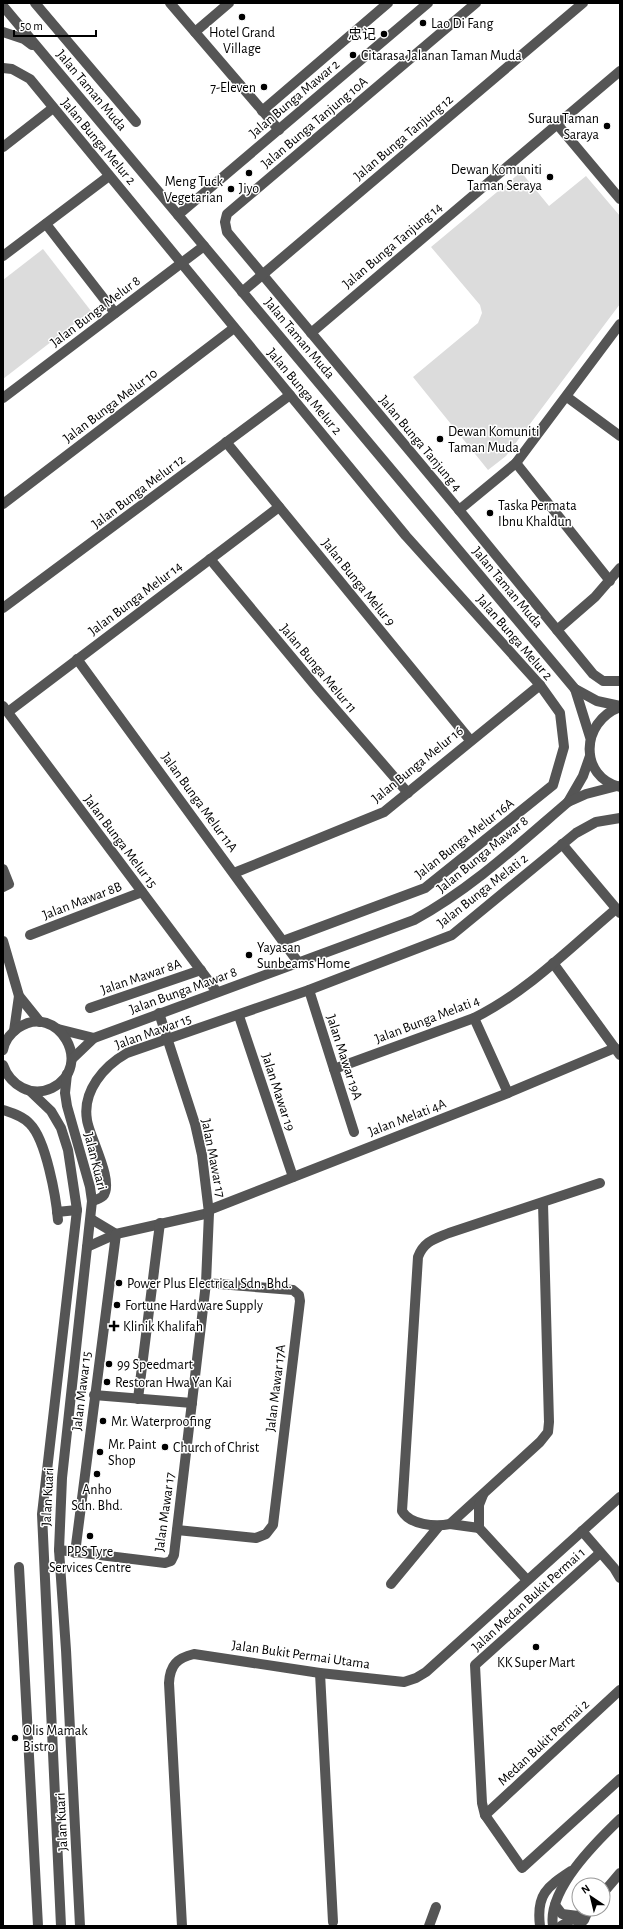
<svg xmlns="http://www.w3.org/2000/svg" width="623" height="1929" font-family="'Alegreya Sans','Noto Sans SC',sans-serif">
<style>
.green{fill:#dcdcdc}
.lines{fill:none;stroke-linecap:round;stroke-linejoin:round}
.minor{stroke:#555;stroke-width:10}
.poi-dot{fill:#000;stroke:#fff;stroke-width:1.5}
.labels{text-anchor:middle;stroke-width:3;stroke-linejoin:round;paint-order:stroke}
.poi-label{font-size:14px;fill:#000;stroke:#fff;text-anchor:start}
.street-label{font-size:14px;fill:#000;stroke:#fff}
</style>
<rect width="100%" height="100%" fill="#fff"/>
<!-- green -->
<g class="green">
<path d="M521 172 549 206 586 176 620 216V304L506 456 488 470 413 377 478 323 482 313 480 305 431 247Z"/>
<path d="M43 249 91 311 3 379V280Z"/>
</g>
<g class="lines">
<!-- minor -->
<g class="minor">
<path d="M35 3 136 122"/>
<path d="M170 3 279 130"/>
<path d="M476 3 227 214 225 222 227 232 459 510 593 674 603 681H620"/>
<path d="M3 6 575 689 597 701 620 706"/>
<path d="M3 32 24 39 32 45"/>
<path d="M195 32 229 3"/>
<path d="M3 68 12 69 30 79 406 536 540 685 560 713 564 747 553 785 425 888 283 941"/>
<path d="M262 111 388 3"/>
<path d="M557 124 620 199"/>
<path d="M3 147 53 108"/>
<path d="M178 215 428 3"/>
<path d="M46 224 115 313"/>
<path d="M3 256 109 176"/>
<path d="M242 292 583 3"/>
<path d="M311 333 620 71"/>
<path d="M567 397 620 436"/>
<path d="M3 398 204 246"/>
<path d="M226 442 470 740"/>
<path d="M516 463 610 581"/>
<path d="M3 504 234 328"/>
<path d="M459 510 516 463 620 324"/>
<path d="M210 559 318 689 408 793"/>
<path d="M3 608 290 395"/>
<path d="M557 630 595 597 620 568"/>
<path d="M77 659 298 962"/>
<path d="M575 689 590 737"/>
<path d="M3 706 217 992"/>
<path d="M620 707C580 722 579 777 620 787"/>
<path d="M8 712 279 507"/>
<path d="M568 802 583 776 590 756"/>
<path d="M562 844 620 913"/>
<path d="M3 869 9 884 3 887"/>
<path d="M234 873 384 812 540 685"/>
<path d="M30 935 142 892"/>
<path d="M3 941 19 996 40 1022"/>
<path d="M553 963 620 1055"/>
<path d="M309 990 354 1132"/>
<path d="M90 1008 201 970"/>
<path d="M239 1016 293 1177"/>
<path d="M474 1018 508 1093"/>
<path d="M58 1029 94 1038"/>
<path d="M14 1031 19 996"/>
<path d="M3 1050C5 1040 11 1033 18 1028 57 1001 96 1066 52 1088 31 1098 10 1085 3 1065"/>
<path d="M72 1059 94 1038 414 920C471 889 519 844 568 802L586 794 617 786"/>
<path d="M334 1069 474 1018C527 992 571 947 616 909"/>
<path d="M67 1074 65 1093 67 1106 90 1187 92 1201 62 1478 59 1550 66 1650 80 1926"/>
<path d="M30 1091 51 1111 61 1128 68 1150 77 1210 42 1514 61 1926"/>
<path d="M3 1110C12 1113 23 1116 30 1124 46 1140 56 1197 58 1220"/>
<path d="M92 1201C95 1200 100 1199 103 1196 115 1182 89 1136 87 1120 82 1091 104 1066 127 1053L309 990 452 935 576 833 596 822 620 818"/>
<path d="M543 1203 549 1422 548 1432 540 1442 450 1524C435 1527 410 1525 402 1511L418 1257C424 1241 435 1239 449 1233L600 1183"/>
<path d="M209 1210 508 1093 615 1048"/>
<path d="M57 1212 77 1210"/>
<path d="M91 1219 116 1234"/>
<path d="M87 1247 116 1234 209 1213"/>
<path d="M94 1395 192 1403"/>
<path d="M138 1399 160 1223"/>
<path d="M450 1524 479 1528"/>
<path d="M479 1528 527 1580"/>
<path d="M479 1528V1505L483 1495"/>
<path d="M177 1530 256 1538 266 1534 273 1525 300 1301 299 1295 293 1290 206 1283"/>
<path d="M582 1531 614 1568 620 1578"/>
<path d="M59 1550 165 1563 171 1561 174 1555 206 1283 209 1213 202 1155 195 1124 159 1013"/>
<path d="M75 1553 116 1234"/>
<path d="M600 1553 475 1665 482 1803 485 1815 522 1868 620 1779"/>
<path d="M19 1567 38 1926"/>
<path d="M391 1584 439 1526"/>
<path d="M320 1673 333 1922"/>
<path d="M485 1815 620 1690"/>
<path d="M603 1893 620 1873"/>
<path d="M555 1905 562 1914 578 1916"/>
<path d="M182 1926 169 1683C170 1665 177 1658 194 1654L320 1673 404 1682 416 1678 426 1672 620 1497"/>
<path d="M429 1926 436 1907"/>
<path d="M540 1926C536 1894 547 1887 571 1871"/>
<path d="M553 1926C547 1890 596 1842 620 1819"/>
<path d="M561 1926 589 1909"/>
<path d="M578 1926 584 1920 587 1913"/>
</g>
</g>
<!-- markers -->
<g class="poi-dot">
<circle cx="242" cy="17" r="4"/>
<circle cx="423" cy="23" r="4"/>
<circle cx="384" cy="34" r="4"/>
<circle cx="353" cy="55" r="4"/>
<circle cx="264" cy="87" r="4"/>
<circle cx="607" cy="126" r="4"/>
<circle cx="249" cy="173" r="4"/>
<circle cx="550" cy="177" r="4"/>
<circle cx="231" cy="189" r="4"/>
<circle cx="440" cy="439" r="4"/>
<circle cx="490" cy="513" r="4"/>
<circle cx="249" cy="955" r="4"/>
<circle cx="119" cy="1283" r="4"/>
<circle cx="117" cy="1305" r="4"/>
<path d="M112 1320h4v4h4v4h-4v4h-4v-4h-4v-4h4z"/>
<circle cx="109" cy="1364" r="4"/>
<circle cx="107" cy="1382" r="4"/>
<circle cx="103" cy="1421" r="4"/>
<circle cx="165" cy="1447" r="4"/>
<circle cx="100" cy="1452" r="4"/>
<circle cx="97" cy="1474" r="4"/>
<circle cx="90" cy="1536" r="4"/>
<circle cx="536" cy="1647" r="4"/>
<circle cx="15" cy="1738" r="4"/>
</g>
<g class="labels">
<!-- poi labels -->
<g class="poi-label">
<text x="431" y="28">Lao Di Fang</text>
<text x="242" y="37" text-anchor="middle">Hotel Grand<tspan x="242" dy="16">Village</tspan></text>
<text x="376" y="39" text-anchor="end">忠记</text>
<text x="361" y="60">Citarasa Jalanan Taman Muda</text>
<text x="256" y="92" text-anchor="end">7-Eleven</text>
<text x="599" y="123" text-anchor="end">Surau Taman<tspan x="599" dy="16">Saraya</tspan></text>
<text x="542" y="174" text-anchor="end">Dewan Komuniti<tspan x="542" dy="16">Taman Seraya</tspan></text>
<text x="223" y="186" text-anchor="end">Meng Tuck<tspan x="223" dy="16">Vegetarian</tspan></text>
<text x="249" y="193" text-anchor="middle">Jiyo</text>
<text x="448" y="436">Dewan Komuniti<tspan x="448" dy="16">Taman Muda</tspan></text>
<text x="498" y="510">Taska Permata<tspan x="498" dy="16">Ibnu Khaldun</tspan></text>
<text x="257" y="952">Yayasan<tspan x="257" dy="16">Sunbeams Home</tspan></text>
<text x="127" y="1288">Power Plus Electrical Sdn. Bhd.</text>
<text x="125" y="1310">Fortune Hardware Supply</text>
<text x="123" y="1331">Klinik Khalifah</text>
<text x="117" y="1369">99 Speedmart</text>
<text x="115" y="1387">Restoran Hwa Yan Kai</text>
<text x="111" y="1426">Mr. Waterproofing</text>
<text x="108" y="1449">Mr. Paint<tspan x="108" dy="16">Shop</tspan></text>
<text x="173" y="1452">Church of Christ</text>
<text x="97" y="1494" text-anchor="middle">Anho<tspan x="97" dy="16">Sdn. Bhd.</tspan></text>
<text x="90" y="1556" text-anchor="middle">PPS Tyre<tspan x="90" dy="16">Services Centre</tspan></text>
<text x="536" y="1667" text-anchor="middle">KK Super Mart</text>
<text x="23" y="1735">Olis Mamak<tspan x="23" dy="16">Bistro</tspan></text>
</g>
<!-- street labels -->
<g class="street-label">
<text transform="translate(92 90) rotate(50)" y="5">Jalan Taman Muda</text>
<text transform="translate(294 98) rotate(-40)" y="5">Jalan Bunga Mawar 2</text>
<text transform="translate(314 122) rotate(-40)" y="5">Jalan Bunga Tanjung 10A</text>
<text transform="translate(403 137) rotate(-40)" y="5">Jalan Bunga Tanjung 12</text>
<text transform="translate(99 141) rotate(50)" y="5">Jalan Bunga Melur 2</text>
<text transform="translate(392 245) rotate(-40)" y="5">Jalan Bunga Tanjung 14</text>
<text transform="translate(95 311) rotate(-37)" y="5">Jalan Bunga Melur 8</text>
<text transform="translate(300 338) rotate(50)" y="5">Jalan Taman Muda</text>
<text transform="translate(305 391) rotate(50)" y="5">Jalan Bunga Melur 2</text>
<text transform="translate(110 405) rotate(-37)" y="5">Jalan Bunga Melur 10</text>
<text transform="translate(421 443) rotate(50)" y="5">Jalan Bunga Tanjung 4</text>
<text transform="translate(138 491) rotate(-37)" y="5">Jalan Bunga Melur 12</text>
<text transform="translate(359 582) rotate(51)" y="5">Jalan Bunga Melur 9</text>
<text transform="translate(508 587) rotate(50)" y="5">Jalan Taman Muda</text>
<text transform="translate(135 598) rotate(-37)" y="5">Jalan Bunga Melur 14</text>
<text transform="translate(515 637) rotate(49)" y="5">Jalan Bunga Melur 2</text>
<text transform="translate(319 668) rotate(50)" y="5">Jalan Bunga Melur 11</text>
<text transform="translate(417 764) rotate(-39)" y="5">Jalan Bunga Melur 16</text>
<text transform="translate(200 802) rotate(54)" y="5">Jalan Bunga Melur 11A</text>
<text transform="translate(464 838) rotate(-38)" y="5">Jalan Bunga Melur 16A</text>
<text transform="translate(121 841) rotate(53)" y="5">Jalan Bunga Melur 15</text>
<text transform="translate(482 854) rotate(-39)" y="5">Jalan Bunga Mawar 8</text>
<text transform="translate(482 890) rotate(-38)" y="5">Jalan Bunga Melati 2</text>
<text transform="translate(82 900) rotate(-21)" y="5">Jalan Mawar 8B</text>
<text transform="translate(141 976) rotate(-19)" y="5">Jalan Mawar 8A</text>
<text transform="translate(183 990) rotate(-20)" y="5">Jalan Bunga Mawar 8</text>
<text transform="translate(427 1019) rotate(-21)" y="5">Jalan Bunga Melati 4</text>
<text transform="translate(153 1031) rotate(-20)" y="5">Jalan Mawar 15</text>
<text transform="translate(345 1057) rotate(72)" y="5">Jalan Mawar 19A</text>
<text transform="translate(279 1092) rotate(72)" y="5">Jalan Mawar 19</text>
<text transform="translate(407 1117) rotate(-21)" y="5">Jalan Melati 4A</text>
<text transform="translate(214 1158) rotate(79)" y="5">Jalan Mawar 17</text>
<text transform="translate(96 1161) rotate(76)" y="5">Jalan Kuari</text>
<text transform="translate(275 1388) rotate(-83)" y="5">Jalan Mawar 17A</text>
<text transform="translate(81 1391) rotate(-83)" y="5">Jalan Mawar 15</text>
<text transform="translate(47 1497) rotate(-87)" y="5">Jalan Kuari</text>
<text transform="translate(164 1512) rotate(-82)" y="5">Jalan Mawar 17</text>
<text transform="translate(528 1599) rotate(-42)" y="5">Jalan Medan Bukit Permai 1</text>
<text transform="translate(301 1654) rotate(8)" y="5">Jalan Bukit Permai Utama</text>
<text transform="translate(543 1742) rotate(-43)" y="5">Medan Bukit Permai 2</text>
<text transform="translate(61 1822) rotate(-93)" y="5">Jalan Kuari</text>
</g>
</g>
<!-- border -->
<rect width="623" height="1929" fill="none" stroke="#000000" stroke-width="8"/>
<!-- north arrow -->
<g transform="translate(591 1897) rotate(325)"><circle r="19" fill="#ffffff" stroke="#999999"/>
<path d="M0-3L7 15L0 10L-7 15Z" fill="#000000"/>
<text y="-6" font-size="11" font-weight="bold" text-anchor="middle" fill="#000000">N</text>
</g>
<!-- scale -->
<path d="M14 30v6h82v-6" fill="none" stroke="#000000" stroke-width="2"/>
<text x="20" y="30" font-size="12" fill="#000000" stroke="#ffffff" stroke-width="3" paint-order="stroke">50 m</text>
</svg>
